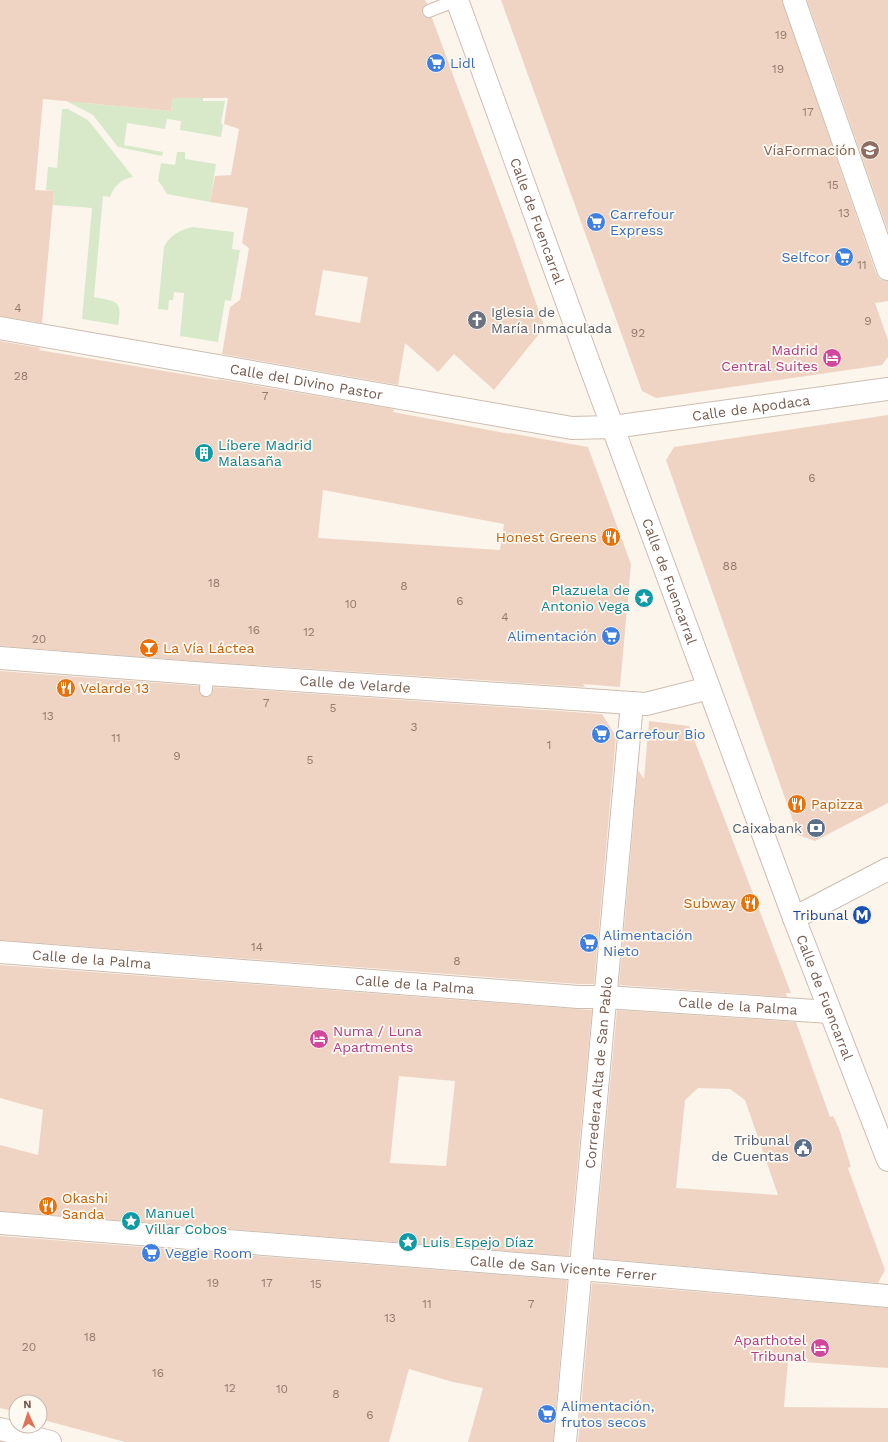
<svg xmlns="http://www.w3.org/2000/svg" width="888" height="1442" font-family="'Work Sans',sans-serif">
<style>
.green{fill:#d7e9c9}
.building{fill:#efd4c4;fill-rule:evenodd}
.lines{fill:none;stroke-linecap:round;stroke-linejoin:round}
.service-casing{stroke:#cdbdb1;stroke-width:14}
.minor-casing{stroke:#cdbdb1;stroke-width:24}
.tertiary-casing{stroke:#cdbdb1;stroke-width:24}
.service{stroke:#fff;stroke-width:12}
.minor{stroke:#fff;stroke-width:22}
.tertiary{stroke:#fff;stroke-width:22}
.labels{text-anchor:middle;stroke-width:3.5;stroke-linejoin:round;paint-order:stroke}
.number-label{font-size:12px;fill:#947a6c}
.shop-label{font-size:14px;fill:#366cbe;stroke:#fef9f1;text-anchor:start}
.education-label{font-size:14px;fill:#785e54;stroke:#fef9f1;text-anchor:end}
.street-label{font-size:14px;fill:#755c4f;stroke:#fef9f1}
.worship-label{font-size:14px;fill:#5b616d;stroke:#fef9f1;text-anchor:start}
.hotel-label{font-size:14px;fill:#b23c85;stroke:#fef9f1;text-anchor:end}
.culture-label{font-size:14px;fill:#0d838f;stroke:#fef9f1;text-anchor:start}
.food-label{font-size:14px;fill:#c56008;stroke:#fef9f1;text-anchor:start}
.service-label{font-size:14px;fill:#4e5e75;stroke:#fef9f1;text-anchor:end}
.transit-label{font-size:14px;fill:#164399;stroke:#fef9f1;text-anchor:end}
</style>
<rect width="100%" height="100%" fill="#fbf5eb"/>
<!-- green -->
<g class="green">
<path d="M69 95 85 103 171 111 173 98H203V101H225L221 123 223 125 221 137 180 130 181 121 167 119 165 129 127 123 124 145 163 152 162 156 118 147 93 115 68 102Z"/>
<path d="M62 109H68L88 120 133 177C121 179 114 186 110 197L103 196 94 297C116 302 123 299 118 325L82 319 92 208 53 205 54 191 46 190 48 167 57 168Z"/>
<path d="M177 152H185V159L216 164 210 202 167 194 161 184 158 181 161 163 175 165Z"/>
<path d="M192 227 234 232 232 249 240 250 231 301 225 300 218 342 180 336 184 293 174 292 173 300H169L168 310 158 309 164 247C170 235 180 230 192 227Z"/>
</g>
<!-- building -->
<g class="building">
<path d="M0 0H425L427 4 423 7 422 13 425 17 432 18 513 237 543 323V329L494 390 454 354 438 372 405 343 398 385 222 354 230 307 240 300 249 248 242 243 248 208 210 202 215 176 231 175 239 129 224 124 228 98H173L171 111 43 99 35 190 54 191 42 323 0 316ZM323 270 368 277 360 323 315 315Z"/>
<path d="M501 0H782L876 273 880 279 888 281V301L875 303 888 340V357L882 365 656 398 642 391Z"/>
<path d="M807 0H888V231Z"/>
<path d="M0 341 40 348 39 350 218 380V379L394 409 393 412 510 434 509 433 588 447 631 564 620 687 583 684 585 687 208 662 0 646ZM323 490 504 524 500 550 318 538Z"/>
<path d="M888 415V803L815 841 798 835 666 460 674 447Z"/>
<path d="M0 671 199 686 200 694 205 697 212 694 214 687 602 714 616 736 594 984H578L0 940Z"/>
<path d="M649 721 689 726 791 993H786L787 997 619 985 638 770 644 779Z"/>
<path d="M0 965 577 1009 592 1010 569 1256 0 1211V1145L38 1155 43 1110 0 1098ZM399 1076 455 1081 446 1166 390 1163Z"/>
<path d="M617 1010 796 1022 830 1117 833 1116 839 1128 851 1167 848 1168 885 1270 878 1283 594 1258ZM698 1088 730 1089 745 1100 778 1195 676 1188 685 1100Z"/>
<path d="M0 1236 567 1280 553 1442H468L483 1388 453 1382 409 1369 389 1442H125L40 1419V1402H16V1412L0 1408Z"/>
<path d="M592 1283 888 1308V1368L788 1361 784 1407 888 1408V1442H578Z"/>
</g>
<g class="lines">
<!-- service casing -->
<g class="service-casing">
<g id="service">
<path d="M429 11 457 0"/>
<path d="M206 690 207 674"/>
</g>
</g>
<!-- minor casing -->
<g class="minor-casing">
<g id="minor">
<path d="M794 0 888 269"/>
<path id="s1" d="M0 328 572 428 613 427 888 389"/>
<path id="s2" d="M0 658 207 674 646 704 709 688"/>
<path id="s3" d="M794 918 888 1160"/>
<path id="s4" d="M0 952 578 997H606L830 1012"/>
<path id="s5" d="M0 1223 581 1269 888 1296"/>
<path d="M0 1429 50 1442"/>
<path id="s6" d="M565 1442 632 703"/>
</g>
</g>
<!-- tertiary casing -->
<g class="tertiary-casing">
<g id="tertiary">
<path id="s7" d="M457 0 589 363 794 918 888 869"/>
</g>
</g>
<!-- service -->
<use href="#service" class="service"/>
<!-- minor -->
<use href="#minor" class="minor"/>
<!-- tertiary -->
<use href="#tertiary" class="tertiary"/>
</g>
<!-- icons -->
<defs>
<g id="supermarket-disc" transform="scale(1)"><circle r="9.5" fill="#3f7fe0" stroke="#fef9f1"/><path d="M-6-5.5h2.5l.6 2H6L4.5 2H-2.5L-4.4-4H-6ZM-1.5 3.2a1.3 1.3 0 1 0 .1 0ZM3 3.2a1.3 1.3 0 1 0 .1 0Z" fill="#fff"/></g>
<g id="school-disc" transform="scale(1)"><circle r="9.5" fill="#8d6e63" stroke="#fef9f1"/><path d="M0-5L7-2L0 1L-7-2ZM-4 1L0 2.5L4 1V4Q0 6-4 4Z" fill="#fff"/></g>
<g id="church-disc" transform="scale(1)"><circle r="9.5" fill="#6b7280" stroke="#fef9f1"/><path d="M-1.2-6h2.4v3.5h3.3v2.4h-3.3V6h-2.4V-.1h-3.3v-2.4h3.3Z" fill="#fff"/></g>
<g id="hotel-disc" transform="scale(1)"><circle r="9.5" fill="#d1479c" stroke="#fef9f1"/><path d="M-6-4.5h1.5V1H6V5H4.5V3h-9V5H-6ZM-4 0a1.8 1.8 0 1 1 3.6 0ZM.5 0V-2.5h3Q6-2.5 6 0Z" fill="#fff"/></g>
<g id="building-disc" transform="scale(1)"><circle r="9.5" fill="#0f9aa8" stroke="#fef9f1"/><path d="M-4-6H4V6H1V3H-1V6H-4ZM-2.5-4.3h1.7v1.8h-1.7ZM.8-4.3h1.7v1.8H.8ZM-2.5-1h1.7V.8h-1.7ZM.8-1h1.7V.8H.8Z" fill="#fff"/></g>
<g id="restaurant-disc" transform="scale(1)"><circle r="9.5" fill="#e8710a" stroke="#fef9f1"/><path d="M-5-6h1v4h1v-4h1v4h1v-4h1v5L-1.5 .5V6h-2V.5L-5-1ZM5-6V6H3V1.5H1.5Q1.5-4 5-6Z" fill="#fff"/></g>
<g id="sight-disc" transform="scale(1)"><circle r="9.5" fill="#0f9aa8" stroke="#fef9f1"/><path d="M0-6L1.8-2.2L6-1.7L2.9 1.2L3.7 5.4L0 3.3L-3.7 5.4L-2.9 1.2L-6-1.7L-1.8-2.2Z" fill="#fff"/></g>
<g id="bar-disc" transform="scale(1)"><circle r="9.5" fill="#e8710a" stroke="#fef9f1"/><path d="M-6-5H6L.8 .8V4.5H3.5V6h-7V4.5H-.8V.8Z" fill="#fff"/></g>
<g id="bank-disc" transform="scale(1)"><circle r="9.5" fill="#5c6f8a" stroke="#fef9f1"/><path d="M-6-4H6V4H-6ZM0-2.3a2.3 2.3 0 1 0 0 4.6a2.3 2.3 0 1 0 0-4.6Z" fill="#fff"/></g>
<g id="metro-disc" transform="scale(1)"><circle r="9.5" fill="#1a4fb4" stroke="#fef9f1"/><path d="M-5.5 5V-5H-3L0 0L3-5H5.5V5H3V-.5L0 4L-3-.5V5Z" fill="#fff"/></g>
<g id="civic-disc" transform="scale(1)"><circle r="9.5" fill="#5c6f8a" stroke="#fef9f1"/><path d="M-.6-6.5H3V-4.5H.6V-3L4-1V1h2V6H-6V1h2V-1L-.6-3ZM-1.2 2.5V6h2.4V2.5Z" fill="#fff"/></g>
</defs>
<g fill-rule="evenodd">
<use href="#supermarket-disc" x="436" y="63"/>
<use href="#school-disc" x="870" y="150"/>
<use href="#supermarket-disc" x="596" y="222"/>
<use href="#supermarket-disc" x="844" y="257"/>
<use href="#church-disc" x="477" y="320"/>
<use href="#hotel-disc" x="832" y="358"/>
<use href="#building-disc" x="204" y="453"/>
<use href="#restaurant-disc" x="611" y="537"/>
<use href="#sight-disc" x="644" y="598"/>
<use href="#supermarket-disc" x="611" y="636"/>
<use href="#bar-disc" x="149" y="648"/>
<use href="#restaurant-disc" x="66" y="688"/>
<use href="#supermarket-disc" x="601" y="734"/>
<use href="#restaurant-disc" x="797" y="804"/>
<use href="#bank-disc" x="816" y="828"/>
<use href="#restaurant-disc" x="750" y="903"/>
<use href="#metro-disc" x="862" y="915"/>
<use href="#supermarket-disc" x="589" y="943"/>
<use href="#hotel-disc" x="319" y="1039"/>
<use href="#civic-disc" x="803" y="1148"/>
<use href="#restaurant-disc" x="48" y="1206"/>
<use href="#sight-disc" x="131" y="1221"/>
<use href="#sight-disc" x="408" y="1242"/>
<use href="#supermarket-disc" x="151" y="1253"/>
<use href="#hotel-disc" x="820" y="1348"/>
<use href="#supermarket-disc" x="547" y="1414"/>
</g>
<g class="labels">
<!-- number labels -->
<g class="number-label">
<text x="781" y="39">19</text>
<text x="778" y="73">19</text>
<text x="808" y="116">17</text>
<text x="833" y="189">15</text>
<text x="844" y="217">13</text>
<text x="862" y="269">11</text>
<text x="18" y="312">4</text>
<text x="868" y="325">9</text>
<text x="638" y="337">92</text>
<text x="21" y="380">28</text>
<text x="265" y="400">7</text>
<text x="812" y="482">6</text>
<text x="730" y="570">88</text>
<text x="214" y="587">18</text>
<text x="404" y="590">8</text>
<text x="460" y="605">6</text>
<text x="351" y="608">10</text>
<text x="505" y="621">4</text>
<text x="254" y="634">16</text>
<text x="309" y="636">12</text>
<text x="39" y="643">20</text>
<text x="266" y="707">7</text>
<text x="333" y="712">5</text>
<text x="48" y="720">13</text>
<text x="414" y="731">3</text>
<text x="116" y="742">11</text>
<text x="549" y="749">1</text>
<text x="177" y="760">9</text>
<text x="310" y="764">5</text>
<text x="257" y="951">14</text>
<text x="457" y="965">8</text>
<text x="213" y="1287">19</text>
<text x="267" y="1287">17</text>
<text x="316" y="1288">15</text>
<text x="427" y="1308">11</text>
<text x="531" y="1308">7</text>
<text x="390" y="1322">13</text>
<text x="90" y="1341">18</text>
<text x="29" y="1351">20</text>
<text x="158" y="1377">16</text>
<text x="230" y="1392">12</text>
<text x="282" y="1393">10</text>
<text x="336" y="1398">8</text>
<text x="370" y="1419">6</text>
</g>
<!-- shop labels -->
<g class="shop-label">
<text x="450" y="68">Lidl</text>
<text x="610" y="219">Carrefour<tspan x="610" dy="16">Express</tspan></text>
<text x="830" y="262" text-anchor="end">Selfcor</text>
<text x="597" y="641" text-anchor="end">Alimentación</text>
<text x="615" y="739">Carrefour Bio</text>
<text x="603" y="940">Alimentación<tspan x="603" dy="16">Nieto</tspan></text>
<text x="165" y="1258">Veggie Room</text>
<text x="561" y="1411">Alimentación,<tspan x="561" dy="16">frutos secos</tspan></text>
</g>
<!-- education labels -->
<g class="education-label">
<text x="856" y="155">VíaFormación</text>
</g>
<!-- street labels -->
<g class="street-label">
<text dy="5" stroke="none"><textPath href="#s7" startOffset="235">Calle de Fuencarral</textPath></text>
<text dy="5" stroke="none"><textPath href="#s1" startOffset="311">Calle del Divino Pastor</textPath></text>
<text dy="5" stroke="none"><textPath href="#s1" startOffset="761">Calle de Apodaca</textPath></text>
<text dy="5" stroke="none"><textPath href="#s7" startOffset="619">Calle de Fuencarral</textPath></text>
<text dy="5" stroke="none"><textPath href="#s2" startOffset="356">Calle de Velarde</textPath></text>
<text dy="5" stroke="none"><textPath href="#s4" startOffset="92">Calle de la Palma</textPath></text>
<text dy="5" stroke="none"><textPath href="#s4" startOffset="416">Calle de la Palma</textPath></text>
<text dy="5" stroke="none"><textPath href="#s3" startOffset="85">Calle de Fuencarral</textPath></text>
<text dy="5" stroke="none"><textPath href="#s4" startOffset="740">Calle de la Palma</textPath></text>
<text dy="5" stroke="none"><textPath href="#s6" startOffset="371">Corredera Alta de San Pablo</textPath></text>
<text dy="5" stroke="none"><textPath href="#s5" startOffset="565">Calle de San Vicente Ferrer</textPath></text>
</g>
<!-- worship labels -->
<g class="worship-label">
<text x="491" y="317">Iglesia de<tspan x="491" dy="16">María Inmaculada</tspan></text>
</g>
<!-- hotel labels -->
<g class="hotel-label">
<text x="818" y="355">Madrid<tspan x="818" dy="16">Central Suites</tspan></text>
<text x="333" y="1036" text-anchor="start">Numa / Luna<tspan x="333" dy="16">Apartments</tspan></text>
<text x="806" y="1345">Aparthotel<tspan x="806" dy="16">Tribunal</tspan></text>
</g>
<!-- culture labels -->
<g class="culture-label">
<text x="218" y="450">Líbere Madrid<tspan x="218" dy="16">Malasaña</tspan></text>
<text x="630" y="595" text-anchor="end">Plazuela de<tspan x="630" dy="16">Antonio Vega</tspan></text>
<text x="145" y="1218">Manuel<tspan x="145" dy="16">Villar Cobos</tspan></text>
<text x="422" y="1247">Luis Espejo Díaz</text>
</g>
<!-- food labels -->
<g class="food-label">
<text x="597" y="542" text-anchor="end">Honest Greens</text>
<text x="163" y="653">La Vía Láctea</text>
<text x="80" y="693">Velarde 13</text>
<text x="811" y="809">Papizza</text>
<text x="736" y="908" text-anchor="end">Subway</text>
<text x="62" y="1203">Okashi<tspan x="62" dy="16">Sanda</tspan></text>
</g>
<!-- service labels -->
<g class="service-label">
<text x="802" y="833">Caixabank</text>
<text x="789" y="1145">Tribunal<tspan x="789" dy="16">de Cuentas</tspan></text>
</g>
<!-- transit labels -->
<g class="transit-label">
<text x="848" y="920">Tribunal</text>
</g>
</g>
<!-- north arrow -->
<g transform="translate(28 1414) rotate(357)"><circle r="19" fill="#fef9f1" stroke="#c7bab0"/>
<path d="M0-3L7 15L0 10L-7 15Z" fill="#dd7359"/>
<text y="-6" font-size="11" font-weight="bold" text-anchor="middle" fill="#755c4f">N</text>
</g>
</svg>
